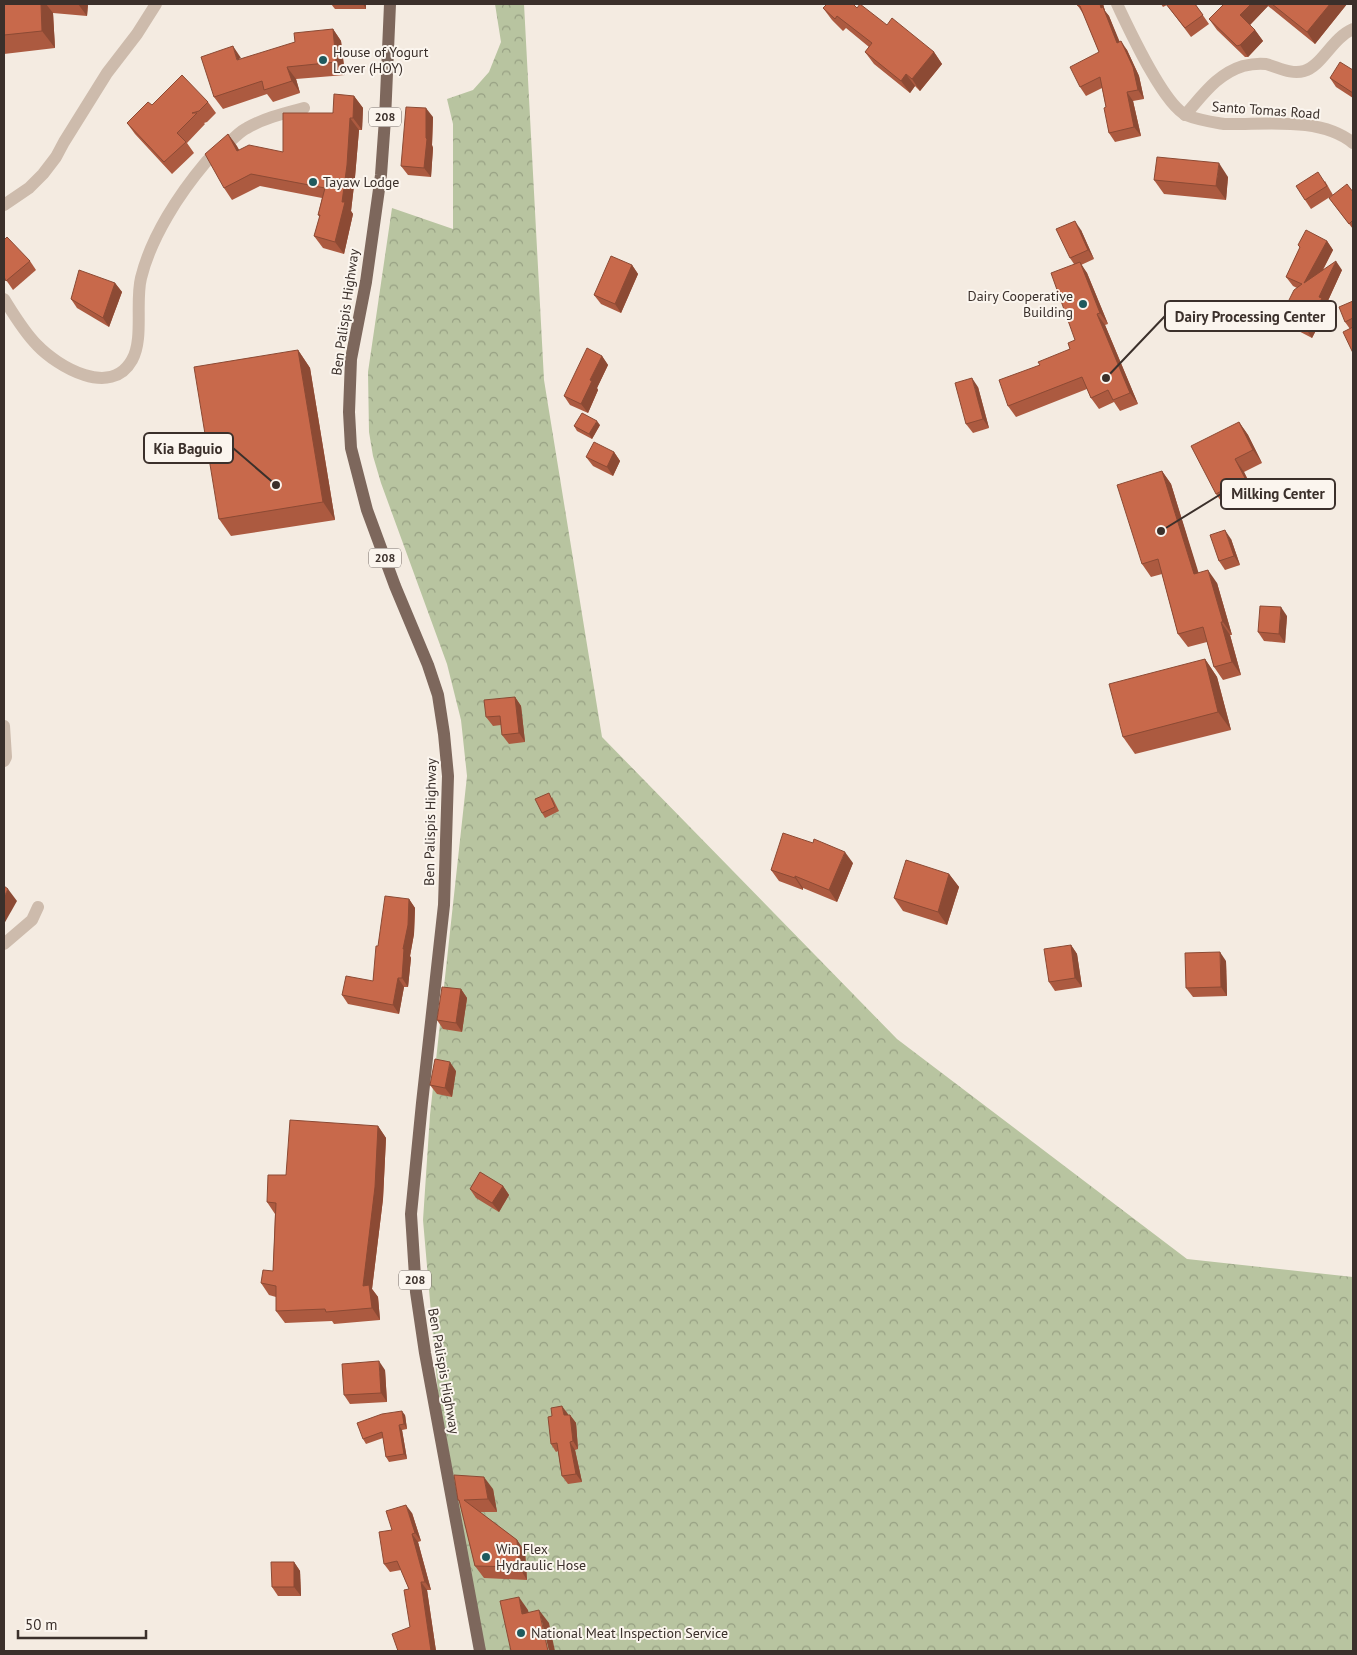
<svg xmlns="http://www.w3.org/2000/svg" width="1357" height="1655" font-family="'PT Sans',sans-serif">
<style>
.forest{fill:url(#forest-crowns)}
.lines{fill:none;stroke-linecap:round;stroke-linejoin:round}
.minor{stroke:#cdbbac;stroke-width:12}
.tertiary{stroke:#cdbbac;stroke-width:12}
.primary{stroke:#7d675c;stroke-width:12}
.wall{fill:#ac5a40}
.shaded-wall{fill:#8c4a34}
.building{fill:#c8694b;stroke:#8c4a34}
.poi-dot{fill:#1f5a5e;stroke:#fbf5ee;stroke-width:2}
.labels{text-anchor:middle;stroke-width:4;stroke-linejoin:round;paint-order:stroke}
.shield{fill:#fbf5ee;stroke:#756b66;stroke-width:1}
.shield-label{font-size:12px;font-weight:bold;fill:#3b302b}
.poi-label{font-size:14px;fill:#3b302b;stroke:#fbf5ee;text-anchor:start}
.street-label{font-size:14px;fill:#3b302b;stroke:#fbf5ee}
.leader{fill:none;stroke:#3b302b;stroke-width:2}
.callout-dot{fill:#3b302b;stroke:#fbf5ee;stroke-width:2}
.callout{fill:#fbf5ee;stroke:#3b302b;stroke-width:2}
.callout-label{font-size:15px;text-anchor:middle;font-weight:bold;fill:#3b302b}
</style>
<defs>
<pattern id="forest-crowns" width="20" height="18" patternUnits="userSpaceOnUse" patternTransform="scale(1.25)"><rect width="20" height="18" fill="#b8c4a0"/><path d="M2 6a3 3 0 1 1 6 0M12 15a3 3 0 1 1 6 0" fill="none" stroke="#97a083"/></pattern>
</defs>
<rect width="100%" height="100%" fill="#f4ebe1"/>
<!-- forest -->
<path class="forest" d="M495 4H524L544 380 602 737 897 1039 1187 1259 1353 1277V1651H485L438 1393 423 1220 430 1115 467 776 461 720 447 664 381 483 373 456 369 432 368 372 392 208 453 229V124L447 99 473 90 489 72 501 42Z"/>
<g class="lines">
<!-- minor -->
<g class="minor">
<path d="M1185 115C1203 95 1217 74 1243 66 1251 64 1258 63 1266 64 1278 67 1291 75 1304 71 1322 66 1332 38 1353 29"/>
<path d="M4 205 29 188 43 174 56 157 64 142 107 73 137 34 156 4"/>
<path d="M4 299C14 315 24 332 37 345 58 367 111 398 132 360 144 339 135 302 141 278 151 237 179 194 206 162 213 155 222 149 229 142 235 138 240 131 247 128 264 118 285 113 304 108"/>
<path d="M4 726 6 757 4 761"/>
<path d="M4 944 32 920 38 907"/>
</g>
<!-- tertiary -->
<path class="tertiary" d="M1117 4C1129 29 1163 104 1186 115 1198 120 1212 122 1224 124 1264 125 1320 116 1353 143"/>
<!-- primary -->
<path class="primary" d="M390 4 385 119 381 175 366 282 351 359 349 412 351 448 367 510 395 586 428 665 438 695 444 734 448 776 444 905 422 1103 411 1214 416 1292 425 1353 480 1651"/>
</g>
<!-- wall -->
<g class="wall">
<path d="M4 4H88L87 16 53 13 55 48 4 54Z"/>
<path d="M331 4H366V9H335Z"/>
<path d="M1077 4H1103L1105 11 1109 16 1119 42 1127 50 1139 76 1144 99 1133 101 1141 136 1115 142 1109 133 1106 107 1102 88 1086 96 1080 87 1099 52 1084 15 1078 6Z"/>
<path d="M1161 4H1195L1209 24 1191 37 1167 5 1163 7Z"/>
<path d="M1224 4H1347L1315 44 1268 6 1250 25 1255 30 1263 41 1248 57H1245L1217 30 1209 19Z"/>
<path d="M823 8H857L934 52 942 64 920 91 915 86 910 93 874 64 865 52 869 47 846 28 843 31 832 20Z"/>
<path d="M333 29 341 41 345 75 296 79 300 93 273 102 267 94 223 109 214 97 295 42Z"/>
<path d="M1353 70V98L1336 87 1330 78Z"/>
<path d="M354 96 363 108 362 130H359L355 177 351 211 353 214 344 254 323 248 314 236 320 217 318 215 322 198 260 186 232 200 224 188 228 134 239 150 283 152Z"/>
<path d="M208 102 216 113 207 122 204 123 205 124 187 143 194 153 172 174 135 134 127 123 152 105Z"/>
<path d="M433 117 432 145 433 148 431 177 408 175 401 166Z"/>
<path d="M1228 177 1226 200 1164 194 1154 180Z"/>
<path d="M1325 181 1333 195 1311 209 1305 200Z"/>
<path d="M1353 192V229L1329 198Z"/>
<path d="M1081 230 1094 259 1081 265 1087 273 1108 324 1105 325 1138 404 1120 411 1114 402 1099 409 1091 398 1087 389 1016 417 1008 406 1040 365 1070 349 1075 340 1074 264 1070 258Z"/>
<path d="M1327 241 1333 250 1323 270H1342L1326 305 1328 307 1312 338 1287 325 1281 316 1297 288 1293 286 1286 277 1300 248 1298 245Z"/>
<path d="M30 261 36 270 13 290 4 277Z"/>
<path d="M632 265 638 274 621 313 601 304 594 295Z"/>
<path d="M115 283 122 292 109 327 77 308 71 299Z"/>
<path d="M1353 301V353L1350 329 1345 322Z"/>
<path d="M298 350 310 368 335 520 231 536 219 519Z"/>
<path d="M602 356 608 365 597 388 598 390 588 413 570 405 564 396Z"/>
<path d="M978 387 989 428 973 433 966 424Z"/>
<path d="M1239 422 1248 435 1262 463 1244 472 1254 492 1225 507 1216 494Z"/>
<path d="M600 425 592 439 577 431 574 426Z"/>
<path d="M614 452 620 461 613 476 593 466 586 457Z"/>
<path d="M1162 471 1171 484 1198 573 1217 583 1232 635H1230L1241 675 1223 680 1214 667 1207 642 1188 647 1178 634 1162 574 1151 577 1142 564Z"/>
<path d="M1231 539 1240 565 1225 570 1219 561Z"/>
<path d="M1287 616 1285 643 1264 641 1258 632Z"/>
<path d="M1205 659 1217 677 1231 730 1135 754 1123 737Z"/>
<path d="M515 697 521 706 525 742 509 744 502 735 501 725 493 726 486 717Z"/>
<path d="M552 797 559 811 545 818 542 813Z"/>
<path d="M853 863 837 902 803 888V890L779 881 771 870Z"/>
<path d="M949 874 959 887 947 925 903 911 894 898Z"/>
<path d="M409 899 415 908 414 934 410 956 411 958 408 987H404L399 1014 348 1004 342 995 373 981 378 946Z"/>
<path d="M1071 945 1077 954 1082 987 1055 991 1049 982Z"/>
<path d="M1226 961 1227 996 1193 997 1186 988Z"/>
<path d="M461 989 467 998 462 1032 443 1029 437 1020Z"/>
<path d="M456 1071 452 1097 437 1094 430 1085Z"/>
<path d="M378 1126 386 1138 383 1199 372 1289 378 1297 380 1320 334 1324 332 1321 285 1323 276 1311V1297L269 1295 261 1283 273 1271 275 1214 267 1202 286 1175Z"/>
<path d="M503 1186 509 1195 499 1212 476 1198 470 1189Z"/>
<path d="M385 1370 387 1402 350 1404 344 1395Z"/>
<path d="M405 1415 407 1429 402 1430 407 1459 389 1462 386 1457 383 1438 366 1444 363 1439Z"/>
<path d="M568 1415H570L576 1423 578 1449 575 1450 582 1482 568 1484 562 1476 558 1451 556 1452 551 1444Z"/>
<path d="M493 1489 497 1512H480L517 1540 525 1552 527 1580 484 1578 475 1566 460 1503 458 1500Z"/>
<path d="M412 1513 421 1541 418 1542 431 1590H427L436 1651H398L410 1627 409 1589 401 1570 390 1572 384 1564 392 1530Z"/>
<path d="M294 1562 300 1571 301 1596H278L272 1587Z"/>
</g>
<!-- shaded-wall -->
<g class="shaded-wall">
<path d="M41 4H46L53 13 55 48 42 31Z"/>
<path d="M78 4H88L87 16Z"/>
<path d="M363 4H366V9Z"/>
<path d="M1100 4H1103L1105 11 1109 16 1124 52 1117 43 1101 8Z"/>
<path d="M1251 4H1267L1268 6 1248 27 1240 15Z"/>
<path d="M1330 4H1347L1315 44 1307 32Z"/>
<path d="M333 29 341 41 345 75 336 62Z"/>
<path d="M1255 30 1263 41 1248 57 1240 45Z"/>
<path d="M1121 41 1127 50 1139 76 1144 99 1138 90Z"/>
<path d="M233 46 241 58 237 60Z"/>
<path d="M934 52 942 64 920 91 912 79Z"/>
<path d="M287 67 296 79 300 93 292 81Z"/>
<path d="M906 74 915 86 910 93 901 81Z"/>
<path d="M1127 92 1133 101 1141 136 1134 127Z"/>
<path d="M354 96 363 108 362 130 353 118Z"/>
<path d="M426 108 433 117 432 145 433 148 431 177 424 168Z"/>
<path d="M350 118 359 130 355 177 351 211 353 214 344 254 335 242 342 202Z"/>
<path d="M228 134 237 146 246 163 237 151Z"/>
<path d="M1219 163 1228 177 1226 200 1216 186Z"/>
<path d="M1075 221 1081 230 1094 259 1088 250Z"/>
<path d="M1327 241 1333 250 1311 292 1304 283Z"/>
<path d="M1336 261 1342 270 1326 305 1328 307 1312 338 1306 329 1319 297Z"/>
<path d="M1080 262 1087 273 1108 324 1100 313Z"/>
<path d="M632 265 638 274 621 313 615 304Z"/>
<path d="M115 283 122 292 109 327 103 318Z"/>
<path d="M1097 314 1105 325 1138 404 1130 393Z"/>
<path d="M298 350 310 368 335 520 323 502Z"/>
<path d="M602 356 608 365 597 388 598 390 588 413 581 404 590 380Z"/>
<path d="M972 378 978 387 989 428 983 419Z"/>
<path d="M597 421 600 425 592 439 589 434Z"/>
<path d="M1239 422 1248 435 1262 463 1253 450Z"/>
<path d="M614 452 620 461 613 476 607 467Z"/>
<path d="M1235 459 1244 472 1254 492 1245 478Z"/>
<path d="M1162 471 1171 484 1203 587 1194 574Z"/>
<path d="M1225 530 1231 539 1240 565 1234 556Z"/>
<path d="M1208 570 1217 583 1232 635 1223 622Z"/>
<path d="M1281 607 1287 616 1285 643 1279 634Z"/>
<path d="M1221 622 1230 635 1241 675 1232 662Z"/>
<path d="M1205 659 1217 677 1231 730 1218 712Z"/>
<path d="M515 697 521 706 525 742 519 733Z"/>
<path d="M845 852 853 863 837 902 829 890Z"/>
<path d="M949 874 959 887 947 925 938 912Z"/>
<path d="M795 876 803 888V890L795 878Z"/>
<path d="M8 889 17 901 4 924V897Z"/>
<path d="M409 899 415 908 414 934 410 956 411 958 408 987 402 978 403 949Z"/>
<path d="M1071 945 1077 954 1082 987 1075 978Z"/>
<path d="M1220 952 1226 961 1227 996 1221 987Z"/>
<path d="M398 978 404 987 399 1014 393 1005Z"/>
<path d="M461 989 467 998 462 1032 456 1023Z"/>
<path d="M450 1062 456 1071 452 1097 445 1088Z"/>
<path d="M378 1126 386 1138 383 1199 372 1289 378 1297 380 1320 372 1308 363 1286Z"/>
<path d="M503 1186 509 1195 499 1212 492 1203Z"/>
<path d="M379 1361 385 1370 387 1402 381 1393Z"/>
<path d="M562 1406 568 1414 570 1423 564 1415Z"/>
<path d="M402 1411 405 1415 407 1429 404 1424Z"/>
<path d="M570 1415 576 1423 578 1449 573 1441Z"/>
<path d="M399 1425 402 1430 407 1459 404 1454Z"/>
<path d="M570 1442 575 1450 582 1482 576 1474Z"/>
<path d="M484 1477 493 1489 497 1512 488 1499Z"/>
<path d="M406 1505 412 1513 421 1541 415 1533Z"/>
<path d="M412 1534 418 1542 431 1590 425 1582Z"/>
<path d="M517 1540 525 1552 527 1580 519 1567Z"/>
<path d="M294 1562 300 1571 301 1596 294 1587Z"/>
<path d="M421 1582 427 1590 436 1651H431Z"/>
<path d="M519 1597 528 1610 532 1627 522 1614Z"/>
<path d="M539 1610 549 1623 555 1651H549Z"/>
</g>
<!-- building -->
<g class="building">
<path d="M4 4H41L42 31 4 35Z"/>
<path d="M827 4H853L857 8 860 4 887 25 892 18 934 52 912 79 906 74 901 81 865 52 872 43 837 16 835 19 823 8Z"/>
<path d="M1077 4H1100L1101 8 1103 7 1117 43 1121 41 1133 67 1138 90 1127 92 1134 127 1109 133 1104 108 1106 107 1100 77 1080 87 1070 67 1099 52 1080 6H1078Z"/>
<path d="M1166 4H1195L1203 15 1185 28Z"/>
<path d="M1224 4H1251L1240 15 1255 30 1240 45 1237 46 1209 19Z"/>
<path d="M1272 4H1330L1307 32Z"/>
<path d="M333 29 336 62 287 67 292 81 264 90 262 81 214 97 201 57 233 46 237 60 295 42 294 33Z"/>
<path d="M1340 62 1353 70V93L1330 78Z"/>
<path d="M182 75 208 102 199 111 192 113H197L177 133 186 142 164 162 127 123 148 102 152 105Z"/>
<path d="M334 94 354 96 353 118H350L347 165 342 202H345L335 242 314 236 320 215H318L325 188 251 174 224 188 205 154 228 134 237 151 249 145 283 152V113H333Z"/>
<path d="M406 107 426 108V138L427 139 424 168 401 166Z"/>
<path d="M1157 157 1219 163 1216 186 1154 180Z"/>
<path d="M1318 172 1327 186 1305 200 1296 186Z"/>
<path d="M1347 184 1353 192V220L1349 224 1329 198Z"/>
<path d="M1075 221 1088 250 1070 258 1056 229Z"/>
<path d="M1306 230 1327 241 1304 283 1336 261 1319 297 1322 298 1306 329 1281 316 1294 290 1302 284 1286 277 1300 247 1298 245Z"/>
<path d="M7 237 30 261 6 281 4 277V240Z"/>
<path d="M611 256 632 265 615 304 594 295Z"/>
<path d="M1080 262 1100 313 1097 314 1130 393 1113 400 1108 390 1091 398 1082 377 1008 406 999 380 1040 365 1038 362 1070 349 1068 343 1075 340 1051 273Z"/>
<path d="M79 270 115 283 103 318 71 299Z"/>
<path d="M1353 301V318L1345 322 1339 307Z"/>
<path d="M1353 327V353L1343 332Z"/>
<path d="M587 348 602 356 590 380 592 381 581 404 564 396Z"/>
<path d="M298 350 323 502 219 519 194 367Z"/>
<path d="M972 378 983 419 966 424 955 383Z"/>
<path d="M582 413 597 421 589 434 574 426Z"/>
<path d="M1239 422 1253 450 1235 459 1245 478 1216 494 1191 446Z"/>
<path d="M594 442 614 452 607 467 586 457Z"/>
<path d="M1162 471 1194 574 1208 570 1223 622H1221L1232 662 1214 667 1203 627 1178 634 1158 559 1142 564 1117 485Z"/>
<path d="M1225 530 1234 556 1219 561 1210 535Z"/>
<path d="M1260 606 1281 607 1279 634 1258 632Z"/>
<path d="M1205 659 1218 712 1123 737 1109 684Z"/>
<path d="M515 697 519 733 502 735 500 716 486 717 484 700Z"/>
<path d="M549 793 555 807 542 813 535 799Z"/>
<path d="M783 833 813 843 814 839 845 852 829 890 795 876V878L771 870Z"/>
<path d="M906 860 949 874 938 912 894 898Z"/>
<path d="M4 886 8 889 4 897Z"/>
<path d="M385 896 409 899 408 925 403 949H404L402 978H398L393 1005 342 995 346 976 373 981 376 946H378Z"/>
<path d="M1071 945 1075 978 1049 982 1044 949Z"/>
<path d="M1220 952 1221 987 1186 988 1185 953Z"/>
<path d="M442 987 461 989 456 1023 437 1020Z"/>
<path d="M435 1059 450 1062 445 1088 430 1085Z"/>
<path d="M290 1120 378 1126 375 1187 363 1286 369 1285 372 1308 326 1312 325 1309 276 1311V1286L261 1283 263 1270 273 1271 276 1203 267 1202 268 1175H286Z"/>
<path d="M480 1172 503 1186 492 1203 470 1189Z"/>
<path d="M379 1361 381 1393 344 1395 342 1364Z"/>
<path d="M562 1406 564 1415H570L573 1441 570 1442 576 1474 562 1476 557 1443 551 1444 548 1417 552 1416 551 1408Z"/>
<path d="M402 1411 404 1424 399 1425 404 1454 386 1457 382 1432 363 1439 357 1423 382 1414Z"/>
<path d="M454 1475 484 1477 488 1499 464 1500 517 1540 519 1567 475 1566 459 1500H458Z"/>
<path d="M406 1505 415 1533 412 1534 425 1582H421L431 1651H398L392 1634 410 1627 404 1590 409 1589 397 1561 384 1564 379 1532 392 1530 386 1511Z"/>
<path d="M271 1562H294V1587H272Z"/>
<path d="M519 1597 522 1614 539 1610 548 1651H511L500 1601Z"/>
</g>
<!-- markers -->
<g class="poi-dot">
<circle cx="323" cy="60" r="5"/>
<circle cx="313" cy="182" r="5"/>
<circle cx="1083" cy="304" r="5"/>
<circle cx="486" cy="1557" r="5"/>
<circle cx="521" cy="1633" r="5"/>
</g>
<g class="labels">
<!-- shield labels -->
<g class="shield">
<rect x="369" y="107.5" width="32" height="19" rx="4"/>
<rect x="369" y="548.5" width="32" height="19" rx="4"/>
<rect x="399" y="1270.5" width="32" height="19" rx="4"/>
</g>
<g class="shield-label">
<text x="385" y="121">208</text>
<text x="385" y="562">208</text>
<text x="415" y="1284">208</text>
</g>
<!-- poi labels -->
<g class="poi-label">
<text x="333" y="57">House of Yogurt<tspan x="333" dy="16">Lover (HOY)</tspan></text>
<text x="323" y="187">Tayaw Lodge</text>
<text x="1073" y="301" text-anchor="end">Dairy Cooperative<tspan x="1073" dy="16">Building</tspan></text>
<text x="496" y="1554">Win Flex<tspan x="496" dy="16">Hydraulic Hose</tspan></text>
<text x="531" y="1638">National Meat Inspection Service</text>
</g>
<!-- street labels -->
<g class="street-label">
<text transform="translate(1266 110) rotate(4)" y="5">Santo Tomas Road</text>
<text transform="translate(345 312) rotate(-82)" y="5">Ben Palispis Highway</text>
<text transform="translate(430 822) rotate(-89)" y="5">Ben Palispis Highway</text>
<text transform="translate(444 1371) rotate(80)" y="5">Ben Palispis Highway</text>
</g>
</g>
<!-- callouts -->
<path class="leader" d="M1106 378L1165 316M276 485L233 448M1161 531L1221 494"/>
<g class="callout-dot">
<circle cx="1106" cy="378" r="5"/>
<circle cx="276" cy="485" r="5"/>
<circle cx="1161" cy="531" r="5"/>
</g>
<g class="callout">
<rect x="1165" y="301" width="171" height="30" rx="5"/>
<rect x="144" y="433" width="89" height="30" rx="5"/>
<rect x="1221" y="479" width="114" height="30" rx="5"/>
</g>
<g class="callout-label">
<text x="1250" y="322">Dairy Processing Center</text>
<text x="188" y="454">Kia Baguio</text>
<text x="1278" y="499">Milking Center</text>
</g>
<!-- border -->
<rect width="1357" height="1655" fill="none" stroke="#3b302b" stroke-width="10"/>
<!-- scale -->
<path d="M18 1630v8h128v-8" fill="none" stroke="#3b302b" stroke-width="2.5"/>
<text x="25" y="1630" font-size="15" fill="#3b302b" stroke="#fbf5ee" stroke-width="4" paint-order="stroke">50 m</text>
</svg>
